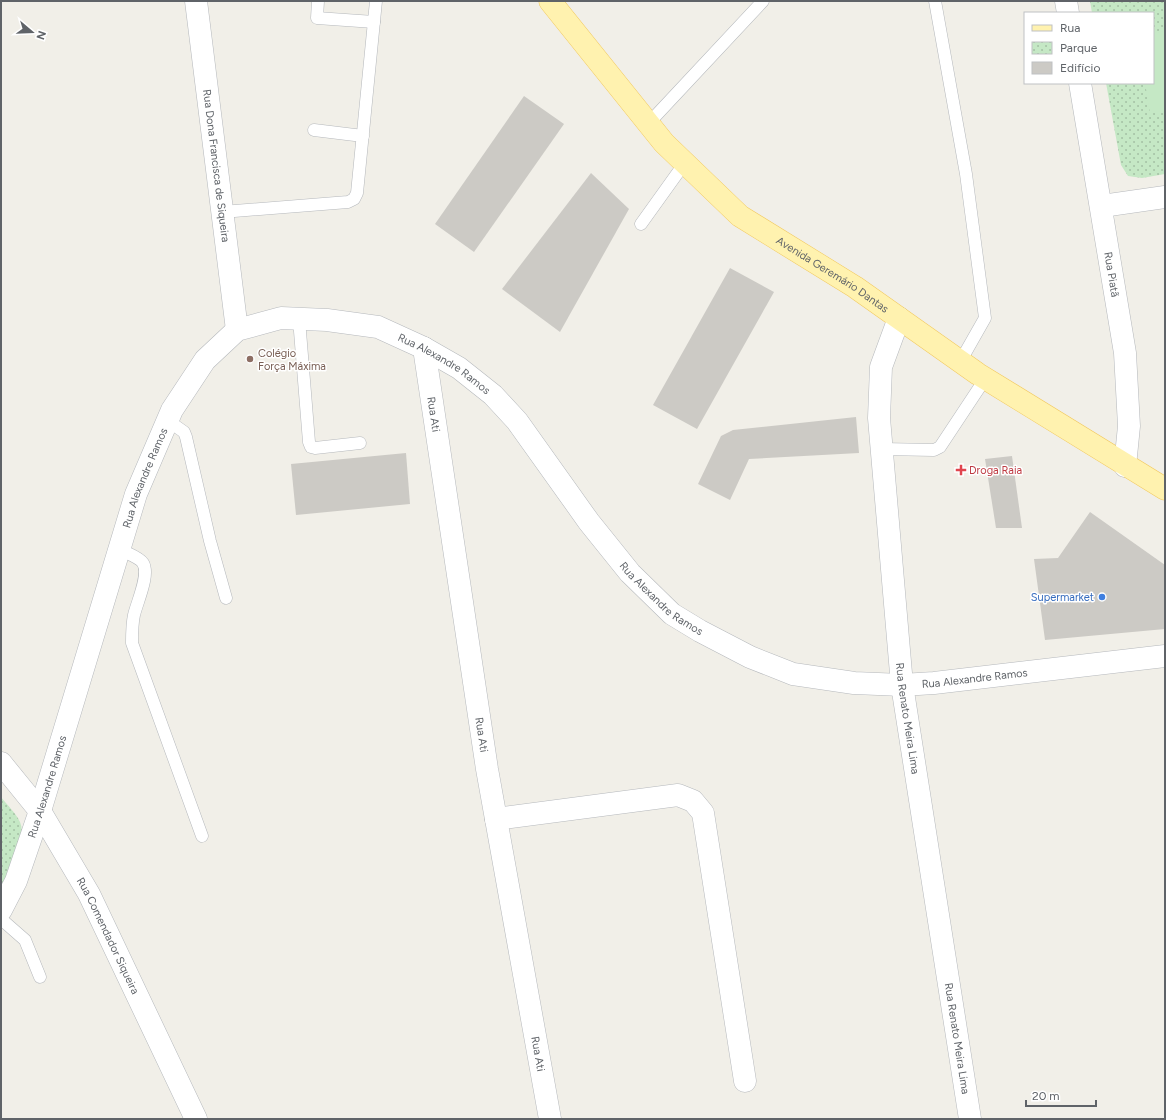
<svg xmlns="http://www.w3.org/2000/svg" width="1166" height="1120" font-family="Figtree,sans-serif">
<style>
.park{fill:url(#park-dots)}
.pitch{fill:#c5e8c5}
.building{fill:#cccac5}
.lines{fill:none;stroke-linecap:round;stroke-linejoin:round}
.service-casing{stroke:#b5b8bc;stroke-width:13}
.minor-casing{stroke:#b5b8bc;stroke-width:23}
.tertiary-casing{stroke:#b5b8bc;stroke-width:23}
.primary-casing{stroke:#f2c960;stroke-width:23}
.service{stroke:#fff;stroke-width:12}
.minor{stroke:#fff;stroke-width:22}
.tertiary{stroke:#fff;stroke-width:22}
.primary{stroke:#fff2af;stroke-width:22}
.education-dot{fill:#8d6e63;stroke:#fff;stroke-width:1.5}
.health-dot{fill:#e0444e;stroke:#fff;stroke-width:1.5}
.shop-dot{fill:#3f7fe0;stroke:#fff;stroke-width:1.5}
.labels{text-anchor:middle;stroke-width:3;stroke-linejoin:round;paint-order:stroke}
.street-label{font-size:11px;fill:#5f6368;stroke:#fff}
.education-label{font-size:11px;fill:#785e54;stroke:#fff;text-anchor:start}
.health-label{font-size:11px;fill:#be3a42;stroke:#fff;text-anchor:start}
.shop-label{font-size:11px;fill:#366cbe;stroke:#fff;text-anchor:end}
</style>
<defs>
<pattern id="park-dots" width="8" height="8" patternUnits="userSpaceOnUse"><rect width="8" height="8" fill="#c5e8c5"/><path d="M2 2h.1M6 6h.1" fill="none" stroke="#a3c0a4" stroke-width="1.8" stroke-linecap="round"/></pattern>
</defs>
<rect width="100%" height="100%" fill="#f1efe8"/>
<!-- park -->
<g class="park">
<path d="M1090 1H1165V174L1142 178 1128 176 1121 165 1106 83H1153V13H1092Z"/>
<path d="M1 797C7 805 16 813 20 822 28 843 10 870 1 887Z"/>
</g>
<!-- pitch -->
<path class="pitch" d="M1165 31V110L1150 113 1145 83H1153V33Z"/>
<!-- building -->
<g class="building">
<path d="M524 96 564 124 474 252 435 224Z"/>
<path d="M591 173 629 209 560 332 502 289Z"/>
<path d="M730 268 774 292 697 429 653 405Z"/>
<path d="M856 417 859 453 749 459 730 500 698 484 721 436 733 430Z"/>
<path d="M406 453 410 504 296 515 291 464Z"/>
<path d="M1012 456 1022 528H996L985 459Z"/>
<path d="M1090 512 1165 565V629L1045 640 1034 559 1058 558Z"/>
</g>
<g class="lines">
<!-- service casing -->
<g class="service-casing">
<g id="service">
<path d="M318 1 317 18 374 22"/>
<path d="M935 1 966 174 985 318 960 362"/>
<path d="M648 124 763 1"/>
<path d="M314 130 363 136"/>
<path d="M222 212 348 202 354 199 357 193 376 1"/>
<path d="M641 224 684 164"/>
<path d="M299 319 309 442 311 447 315 448 360 443"/>
<path d="M167 420 184 432 186 437 210 541 226 598"/>
<path d="M882 449 934 450 940 447 985 379"/>
<path d="M119 549C126 553 139 557 143 563 150 575 137 602 134 615 132 624 132 633 132 643L202 836"/>
<path d="M1 919 25 940 40 977"/>
</g>
</g>
<!-- minor casing -->
<g class="minor-casing">
<g id="minor">
<path id="s1" d="M196 1 237 330"/>
<path d="M1066 1 1068 13"/>
<path id="s2" d="M1080 83 1125 353 1129 426 1125 466"/>
<path d="M1102 206 1165 197"/>
<path id="s3" d="M899 318 881 367 879 418 902 685 970 1119"/>
<path id="s4" d="M424 348 487 769 550 1119"/>
<path d="M496 819 678 795 693 801 703 813 745 1081"/>
</g>
</g>
<!-- tertiary casing -->
<g class="tertiary-casing">
<g id="tertiary">
<path id="s5" d="M1 763 40 811 89 894 196 1119"/>
<path id="s6" d="M1 910 16 881 40 811 136 494 172 410 205 360 237 330 281 318 327 320 378 327 424 348 459 368 493 395 517 421 589 522 630 573 672 614 700 631 750 657 793 674 854 683 902 685 934 683 1165 656"/>
</g>
</g>
<!-- primary casing -->
<g class="primary-casing">
<g id="primary">
<path id="s7" d="M550 1 664 143 740 216 855 287 978 374 1165 489"/>
</g>
</g>
<!-- service -->
<use href="#service" class="service"/>
<!-- minor -->
<use href="#minor" class="minor"/>
<!-- tertiary -->
<use href="#tertiary" class="tertiary"/>
<!-- primary -->
<use href="#primary" class="primary"/>
</g>
<!-- markers -->
<circle class="education-dot" cx="250" cy="359" r="4"/>
<path class="health-dot" d="M959 464h4v4h4v4h-4v4h-4v-4h-4v-4h4z"/>
<circle class="shop-dot" cx="1102" cy="597" r="4"/>
<g class="labels">
<!-- street labels -->
<g class="street-label">
<text dy="4" stroke="none"><textPath href="#s1" startOffset="166">Rua Dona Francisca de Siqueira</textPath></text>
<text dy="4" stroke="none"><textPath href="#s7" startOffset="397">Avenida Geremário Dantas</textPath></text>
<text dy="4" stroke="none"><textPath href="#s2" startOffset="194">Rua Piatã</textPath></text>
<text dy="4" stroke="none"><textPath href="#s6" startOffset="852">Rua Alexandre Ramos</textPath></text>
<text dy="4" stroke="none"><textPath href="#s4" startOffset="67">Rua Ati</textPath></text>
<text dy="4" stroke="none"><textPath href="#s6" startOffset="456">Rua Alexandre Ramos</textPath></text>
<text dy="4" stroke="none"><textPath href="#s6" startOffset="1176">Rua Alexandre Ramos</textPath></text>
<text dy="4" stroke="none"><textPath href="#s6" startOffset="1512">Rua Alexandre Ramos</textPath></text>
<text dy="4" stroke="none"><textPath href="#s3" startOffset="405">Rua Renato Meira Lima</textPath></text>
<text dy="4" stroke="none"><textPath href="#s4" startOffset="391">Rua Ati</textPath></text>
<text dy="4" stroke="none"><textPath href="#s6" startOffset="132">Rua Alexandre Ramos</textPath></text>
<text dy="4" stroke="none"><textPath href="#s5" startOffset="204">Rua Comendador Siqueira</textPath></text>
<text dy="4" stroke="none"><textPath href="#s3" startOffset="729">Rua Renato Meira Lima</textPath></text>
<text dy="4" stroke="none"><textPath href="#s4" startOffset="715">Rua Ati</textPath></text>
</g>
<!-- education labels -->
<g class="education-label">
<text x="258" y="357">Colégio<tspan x="258" dy="13">Força Máxima</tspan></text>
</g>
<!-- health labels -->
<g class="health-label">
<text x="969" y="474">Droga Raia</text>
</g>
<!-- shop labels -->
<g class="shop-label">
<text x="1094" y="601">Supermarket</text>
</g>
</g>
<!-- border -->
<rect width="1166" height="1120" fill="none" stroke="#5f6368" stroke-width="4"/>
<!-- legend -->
<rect x="1024" y="12" width="130" height="72" fill="#ffffff" stroke="#bfc1c3"/>
<rect x="1032" y="25" width="20" height="6" fill="#fff2af" stroke="#bfc1c3"/>
<text x="1060" y="32" font-size="12" fill="#5f6368">Rua</text>
<rect x="1032" y="42" width="20" height="12" fill="url(#park-dots)" stroke="#bfc1c3"/>
<text x="1060" y="52" font-size="12" fill="#5f6368">Parque</text>
<rect x="1032" y="62" width="20" height="12" fill="#cccac5" stroke="#bfc1c3"/>
<text x="1060" y="72" font-size="12" fill="#5f6368">Edifício</text>
<!-- north arrow -->
<g transform="translate(32 32) rotate(109)" stroke="#ffffff" stroke-width="3" paint-order="stroke">
<path d="M0-3L7 15L0 10L-7 15Z" fill="#5f6368"/>
<text y="-6" font-size="11" font-weight="bold" text-anchor="middle" fill="#5f6368">N</text>
</g>
<!-- scale -->
<path d="M1026 1100v6h70v-6" fill="none" stroke="#5f6368" stroke-width="2"/>
<text x="1032" y="1100" font-size="12" fill="#5f6368" stroke="#ffffff" stroke-width="3" paint-order="stroke">20 m</text>
</svg>
